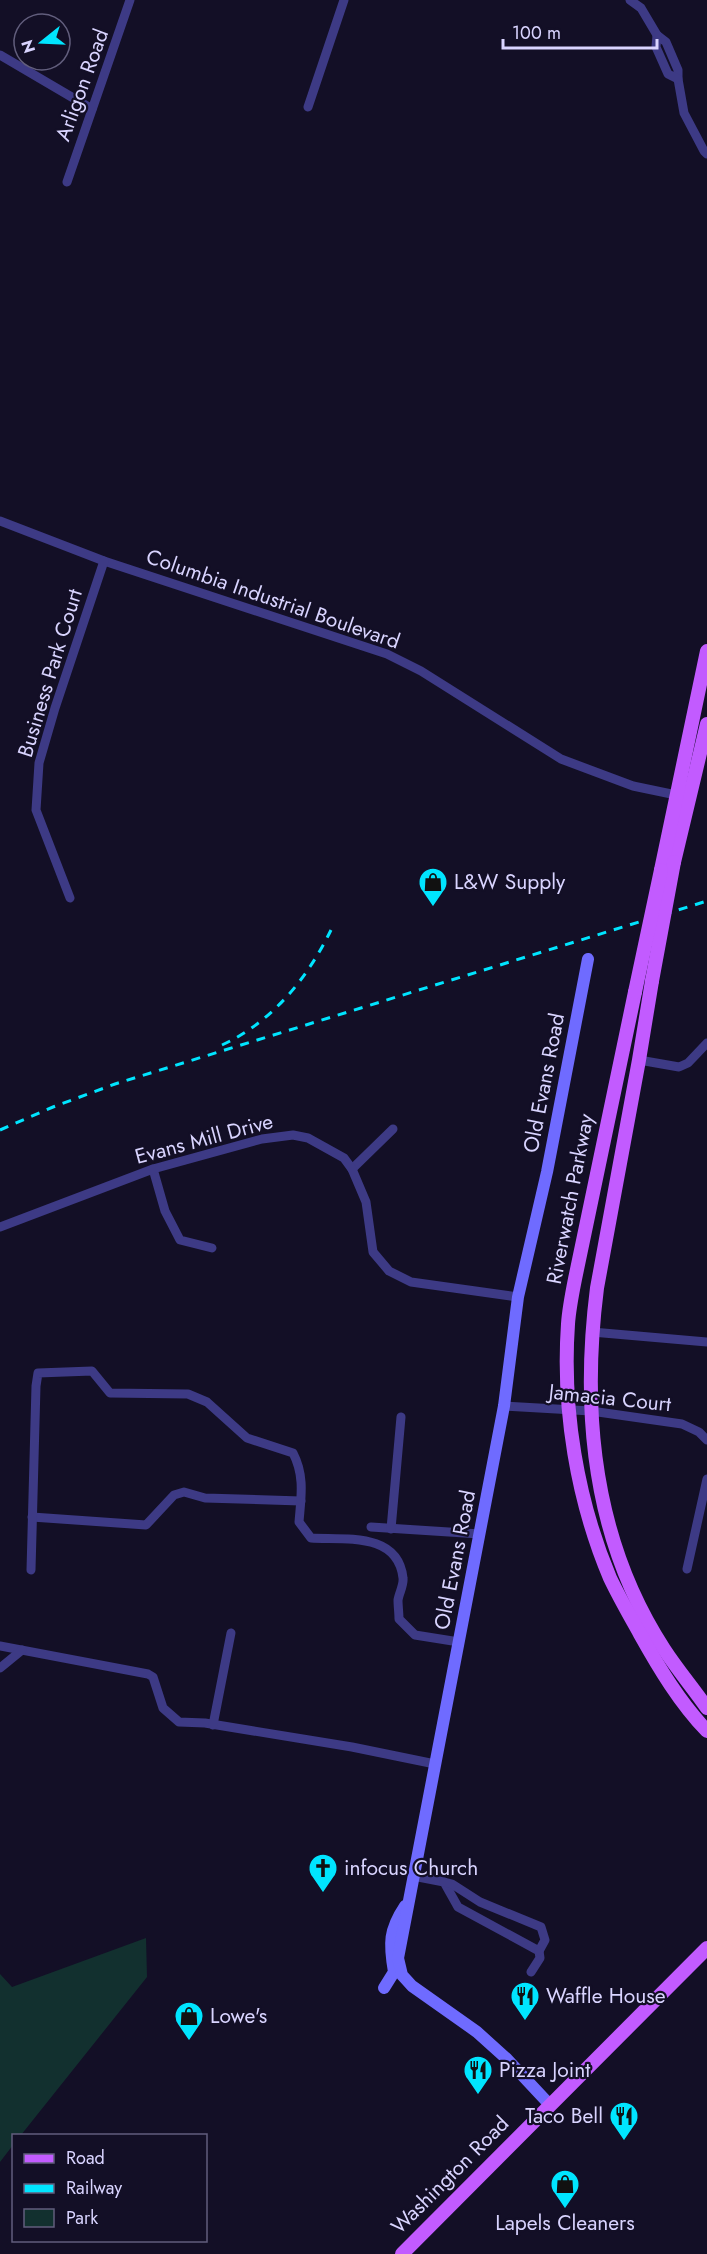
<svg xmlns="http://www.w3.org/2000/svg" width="707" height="2254" font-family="Jost,sans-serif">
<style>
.green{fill:#12302f}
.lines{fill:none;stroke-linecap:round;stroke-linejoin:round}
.street{stroke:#3d3a85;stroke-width:9}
.secondary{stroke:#6f6bff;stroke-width:12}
.primary{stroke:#c25bff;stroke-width:14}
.rail{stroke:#00e5ff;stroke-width:3;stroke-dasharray:9 8;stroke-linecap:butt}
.primary-bridge{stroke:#c25bff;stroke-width:14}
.labels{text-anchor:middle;stroke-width:4.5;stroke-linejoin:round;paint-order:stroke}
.street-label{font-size:21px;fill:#d9d4ff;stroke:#130f26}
.poi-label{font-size:21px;fill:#d9d4ff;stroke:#130f26;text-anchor:start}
</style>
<rect width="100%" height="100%" fill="#130f26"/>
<!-- green -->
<path class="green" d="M146 1938 147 1977 21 2135 14 2136 13 2145 0 2162V1974L12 1987Z"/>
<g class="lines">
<!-- street -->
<g class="street">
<path d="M630 0 641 8 657 35 666 42 678 70V79L684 113 704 151 707 154"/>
<path d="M657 35 656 47 668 74 678 79"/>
<path d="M0 55 92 109"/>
<path d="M308 107 344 0"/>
<path d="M67 182 130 0"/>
<path d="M0 521 104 561 387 654 421 671 561 759 633 786 681 796"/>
<path d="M70 898 36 810 39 763 55 708 104 561"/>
<path d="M639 1060 679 1067 688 1063 707 1043"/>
<path d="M153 1169 165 1211 180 1240 212 1248"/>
<path d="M352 1169 393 1129"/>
<path d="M0 1227 153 1169 262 1139 293 1135 308 1138 344 1158 352 1169 366 1202 373 1252 389 1271 411 1282 518 1297"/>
<path d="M592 1332 707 1342"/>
<path d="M504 1406 591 1411 682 1424 699 1432 707 1440"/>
<path d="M32 1517 146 1525 174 1495 184 1492 205 1498 301 1501"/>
<path d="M371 1527 480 1534"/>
<path d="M391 1529 401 1417"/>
<path d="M687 1569 707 1479"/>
<path d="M31 1570 36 1386 38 1373 92 1371 110 1393 188 1394 207 1402 247 1438 293 1453C305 1476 301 1497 299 1522L311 1538C345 1540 398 1532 403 1578 404 1585 399 1593 398 1600 398 1606 399 1613 399 1619L415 1635 459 1642"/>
<path d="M0 1646 148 1674 153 1677 163 1708 179 1722 205 1723 352 1747 435 1764"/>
<path d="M0 1668 22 1650"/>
<path d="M213 1725 231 1633"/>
<path d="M413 1876 444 1882 458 1907 539 1951 540 1958 531 1972"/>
<path d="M444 1882 452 1884 480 1902 541 1927 545 1940 539 1951"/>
</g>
<!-- secondary -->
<g class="secondary">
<path d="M384 1988 394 1972C389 1943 389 1930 405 1906"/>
<path d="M550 2105 507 2059 477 2032 412 1986 402 1975 398 1958 504 1406 518 1297 547 1172 588 959"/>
</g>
<!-- primary -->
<g class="primary">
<path d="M674 862 707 724"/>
<path d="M661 870 707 651"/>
<path d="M652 981 639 1060 597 1288C581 1414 593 1540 664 1649 677 1669 693 1688 707 1708"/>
<path d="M635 992 575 1279C572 1294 569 1309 568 1324 562 1409 577 1500 610 1578 619 1597 630 1616 640 1634 659 1668 680 1703 707 1731"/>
<path d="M402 2254 707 1948"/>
</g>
<!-- rail -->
<g class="rail">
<path d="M222 1045C272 1022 307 979 331 930"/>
<path d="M0 1130 53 1107 115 1084 707 901"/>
</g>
<!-- primary-bridge -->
<g class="primary-bridge">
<path d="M652 981 674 862"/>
<path d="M635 992 661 870"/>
</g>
</g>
<!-- icons -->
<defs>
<g id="shop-pin" transform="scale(1.5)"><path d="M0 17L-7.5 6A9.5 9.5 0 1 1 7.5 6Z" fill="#00e5ff" stroke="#130f26"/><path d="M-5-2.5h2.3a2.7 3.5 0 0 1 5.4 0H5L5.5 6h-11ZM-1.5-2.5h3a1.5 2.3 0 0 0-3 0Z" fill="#111"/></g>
<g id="church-pin" transform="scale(1.5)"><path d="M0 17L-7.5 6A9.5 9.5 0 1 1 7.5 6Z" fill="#00e5ff" stroke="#130f26"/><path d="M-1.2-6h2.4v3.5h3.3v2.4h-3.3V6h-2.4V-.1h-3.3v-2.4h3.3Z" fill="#111"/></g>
<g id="restaurant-pin" transform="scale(1.5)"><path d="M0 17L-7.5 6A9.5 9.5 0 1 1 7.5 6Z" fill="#00e5ff" stroke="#130f26"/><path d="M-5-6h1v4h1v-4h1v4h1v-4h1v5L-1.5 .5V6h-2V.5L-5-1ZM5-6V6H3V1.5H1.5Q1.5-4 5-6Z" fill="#111"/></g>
</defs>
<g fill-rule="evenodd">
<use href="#shop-pin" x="433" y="882"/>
<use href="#church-pin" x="323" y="1868"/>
<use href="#restaurant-pin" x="525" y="1996"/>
<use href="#shop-pin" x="189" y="2016"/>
<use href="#restaurant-pin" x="478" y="2070"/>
<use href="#restaurant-pin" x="624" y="2116"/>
<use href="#shop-pin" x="565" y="2184"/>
</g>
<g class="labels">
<!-- street labels -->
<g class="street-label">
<text transform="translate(82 85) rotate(-70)" y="7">Arligon Road</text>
<text transform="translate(273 599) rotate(19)" y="7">Columbia Industrial Boulevard</text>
<text transform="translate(50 673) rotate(-73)" y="7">Business Park Court</text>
<text transform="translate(544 1083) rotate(-79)" y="7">Old Evans Road</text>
<text transform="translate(204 1139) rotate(-15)" y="7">Evans Mill Drive</text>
<text transform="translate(570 1199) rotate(-79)" y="7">Riverwatch Parkway</text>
<text transform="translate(610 1398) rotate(6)" y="7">Jamacia Court</text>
<text transform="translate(455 1560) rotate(-79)" y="7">Old Evans Road</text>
<text transform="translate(450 2175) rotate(-45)" y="7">Washington Road</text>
</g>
<!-- poi labels -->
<g class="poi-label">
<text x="454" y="889">L&amp;W Supply</text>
<text x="344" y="1875">infocus Church</text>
<text x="546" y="2003">Waffle House</text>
<text x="210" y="2023">Lowe's</text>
<text x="499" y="2077">Pizza Joint</text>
<text x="603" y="2123" text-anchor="end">Taco Bell</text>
<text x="565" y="2230" text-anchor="middle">Lapels Cleaners</text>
</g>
</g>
<!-- legend -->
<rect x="12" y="2134" width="195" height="108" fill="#130f26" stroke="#625e7d" stroke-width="1.5"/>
<rect x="24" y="2154" width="30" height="9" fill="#c25bff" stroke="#625e7d" stroke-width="1.5"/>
<text x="66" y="2164" font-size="18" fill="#d9d4ff">Road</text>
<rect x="24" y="2184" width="30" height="9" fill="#00e5ff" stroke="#625e7d" stroke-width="1.5"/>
<text x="66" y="2194" font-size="18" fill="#d9d4ff">Railway</text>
<rect x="24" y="2209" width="30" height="18" fill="#12302f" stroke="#625e7d" stroke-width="1.5"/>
<text x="66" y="2224" font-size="18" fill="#d9d4ff">Park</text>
<!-- north arrow -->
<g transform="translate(42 42) rotate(252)"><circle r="28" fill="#130f26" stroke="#625e7d" stroke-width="1.5"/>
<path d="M0-4.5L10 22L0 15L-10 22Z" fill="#00e5ff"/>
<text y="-9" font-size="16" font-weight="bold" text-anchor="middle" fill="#d9d4ff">N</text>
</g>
<!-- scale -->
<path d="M503 39v9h154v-9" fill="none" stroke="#d9d4ff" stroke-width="3"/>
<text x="512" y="39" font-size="18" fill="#d9d4ff" stroke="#130f26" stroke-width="4.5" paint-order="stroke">100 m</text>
</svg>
